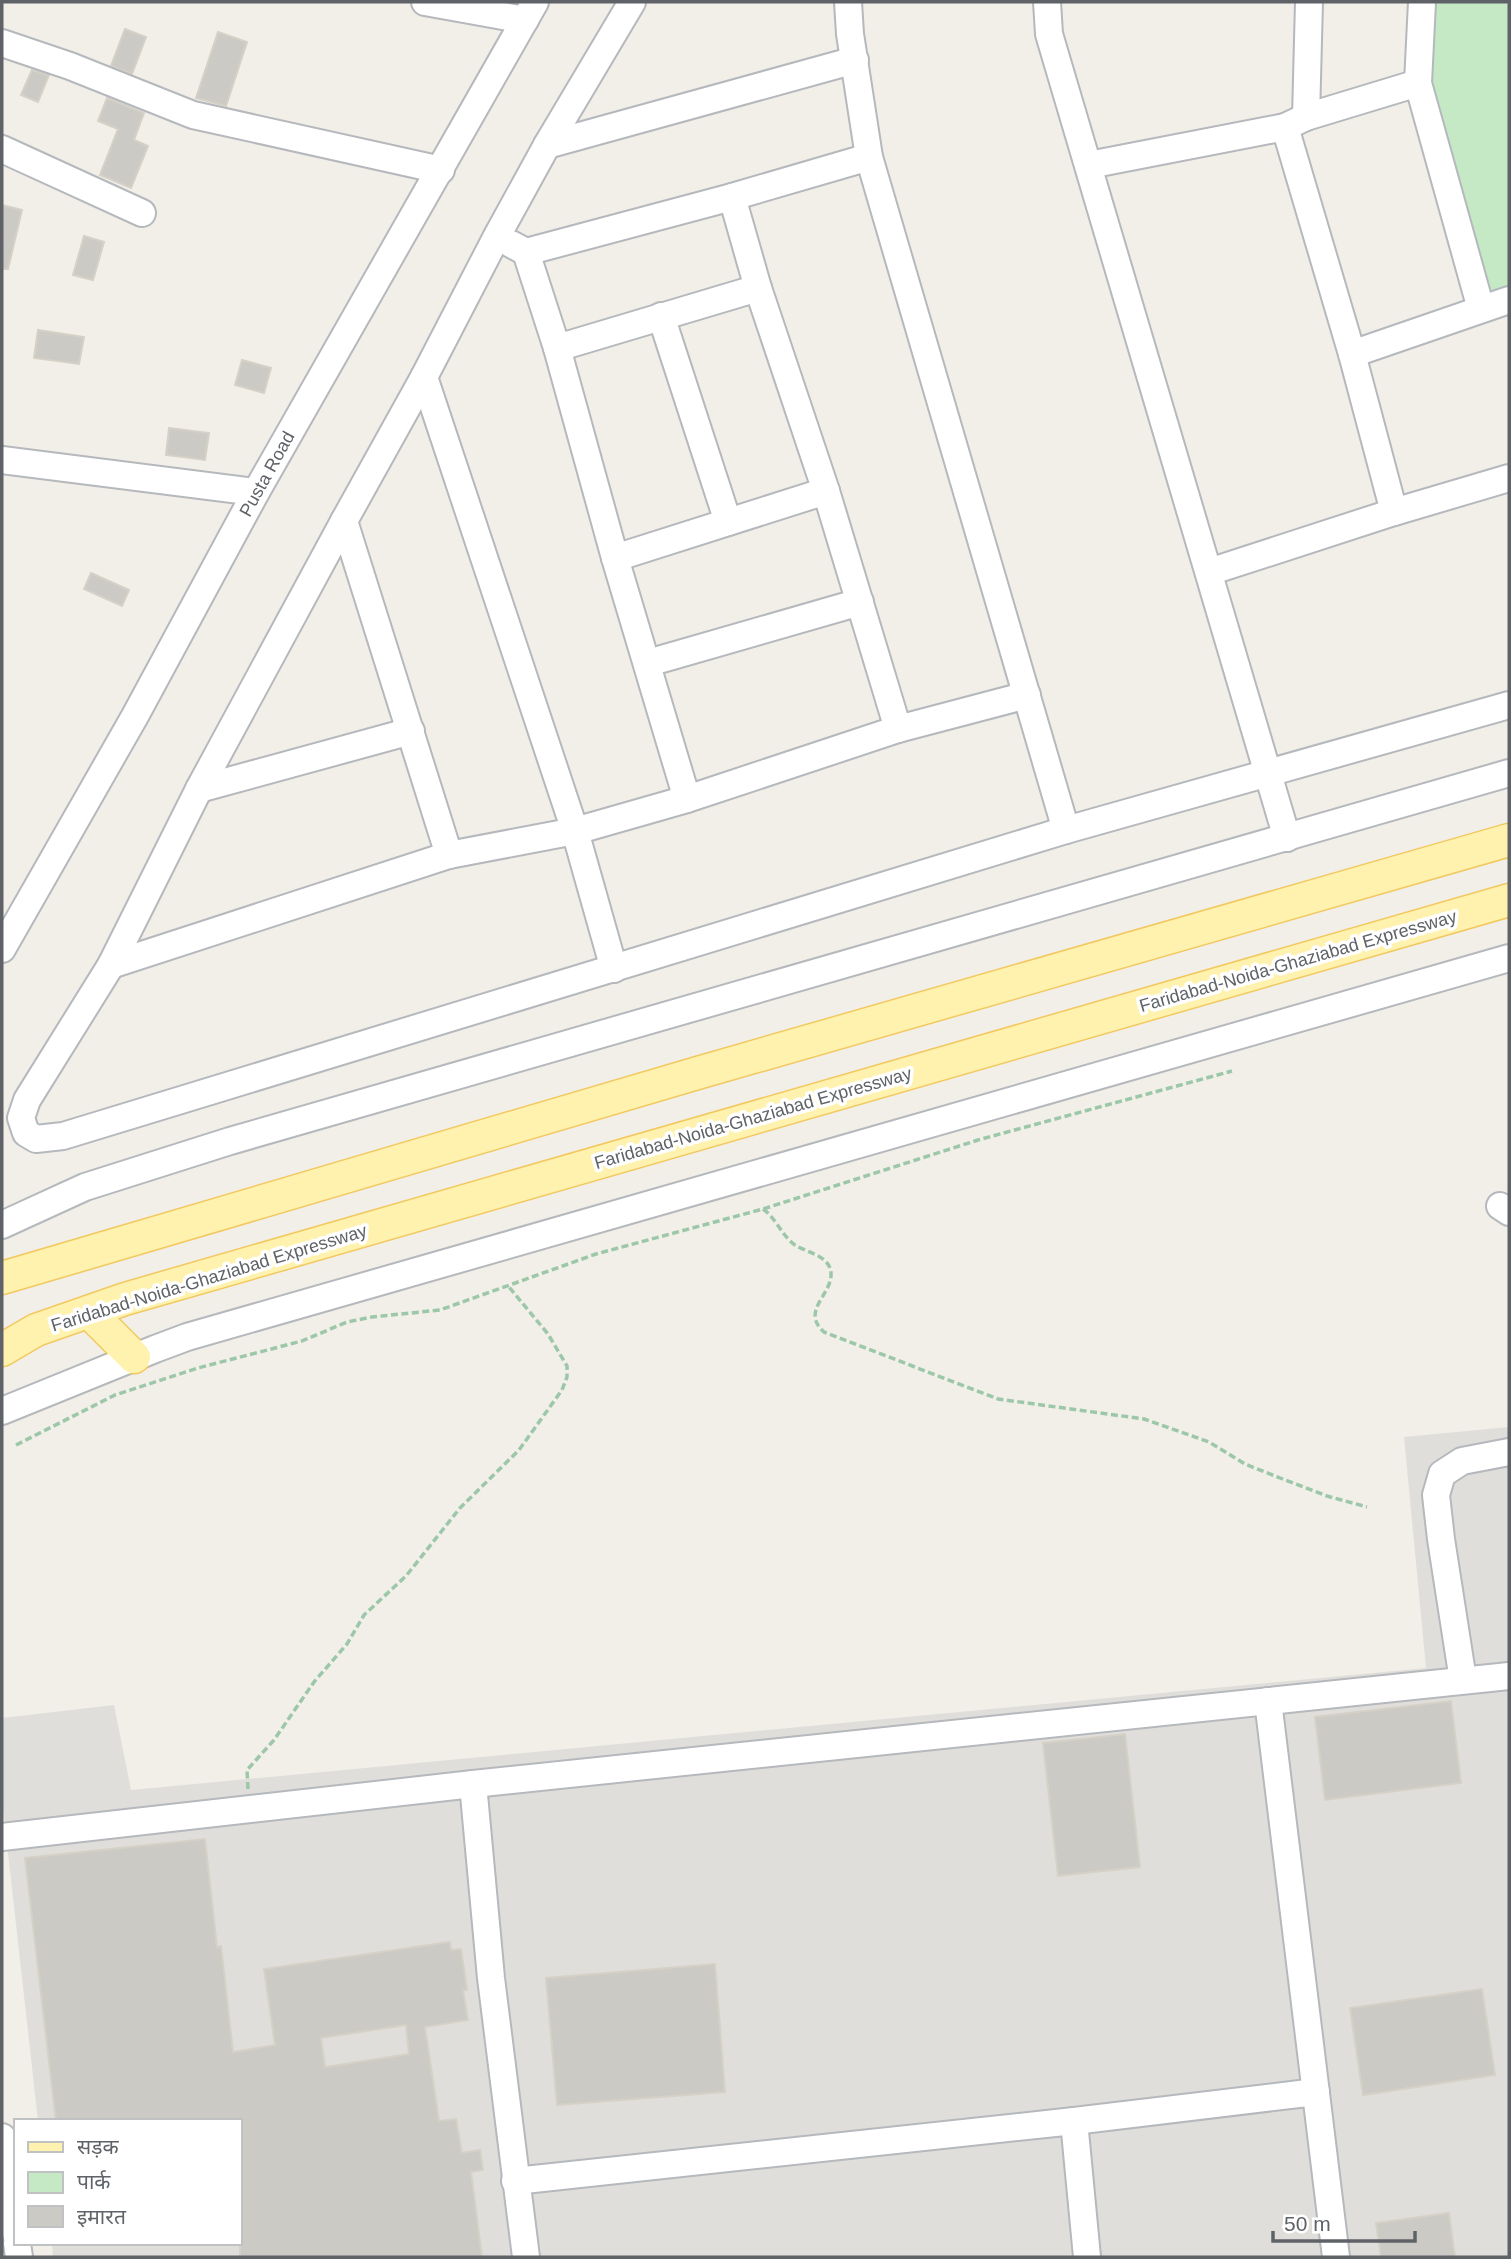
<svg xmlns="http://www.w3.org/2000/svg" width="1511" height="2259" font-family="Arial,'Noto Sans Devanagari',sans-serif">
<style>
.industrial{fill:#e0deda}
.green{fill:#c5e8c5}
.building{fill:#cccac5;stroke:#d6d1c6;stroke-width:2;fill-rule:evenodd}
.lines{fill:none;stroke-linecap:round;stroke-linejoin:round}
.minor-casing{stroke:#b5b8bc;stroke-width:30}
.major-casing{stroke:#f2c960;stroke-width:35}
.path{stroke:#9cc7a9;stroke-width:3.5;stroke-dasharray:7 3.5;stroke-linecap:butt}
.minor{stroke:#fff;stroke-width:26}
.major{stroke:#fff2af;stroke-width:32}
.labels{text-anchor:middle;stroke-width:7;stroke-linejoin:round;paint-order:stroke}
.street-label{font-size:18px;fill:#5f6368;stroke:#fff}
</style>
<rect width="100%" height="100%" fill="#f1efe8"/>
<!-- industrial -->
<path class="industrial" d="M1509 1427V2257H53L52 2243H240V2121H38L2 1799V1718L114 1705 131 1790 1426 1668 1404 1437Z"/>
<!-- green -->
<path class="green" d="M1432 2H1509V285L1491 291 1428 73Z"/>
<!-- building -->
<g class="building">
<path d="M125 29 146 37 132 74 111 66Z"/>
<path d="M218 32 247 42 226 106 196 98Z"/>
<path d="M32 70 49 75 38 102 21 95Z"/>
<path d="M107 98 144 113 134 140 148 146 131 188 100 175 118 129 98 121Z"/>
<path d="M2 205 22 210 8 269H2Z"/>
<path d="M84 236 104 242 93 280 73 275Z"/>
<path d="M38 330 84 337 79 364 34 358Z"/>
<path d="M242 360 271 368 264 393 235 385Z"/>
<path d="M169 428 209 433 205 460 166 455Z"/>
<path d="M91 573 129 590 122 606 84 589Z"/>
<path d="M1451 1701 1461 1783 1325 1800 1315 1717Z"/>
<path d="M1125 1734 1140 1867 1058 1876 1043 1743Z"/>
<path d="M205 1839 217 1947 221 1946 233 2052 275 2045 264 1969 450 1942 451 1950 461 1949 467 1990H463L468 2020 425 2027 439 2121 456 2119 462 2153 480 2150 483 2170 471 2172 482 2257H240V2121H56L25 1858ZM406 2025 409 2054 325 2067 321 2038Z"/>
<path d="M715 1964 725 2092 557 2105 546 1978Z"/>
<path d="M1482 1989 1495 2075 1363 2095 1350 2008Z"/>
<path d="M1449 2213 1455 2257H1381L1376 2223Z"/>
</g>
<g class="lines">
<!-- minor casing -->
<g class="minor-casing">
<g id="minor">
<path d="M425 2 525 20"/>
<path d="M632 2 547 145 497 236 424 377 344 521 199 789 111 965 27 1100 21 1118 26 1133 36 1139 63 1136 1066 830 1509 705"/>
<path d="M848 2 850 34 869 157 1066 830"/>
<path d="M1047 2 1049 34 1287 838"/>
<path d="M1422 2 1418 83 1481 309"/>
<path d="M2 43 70 66 193 115 441 170"/>
<path d="M1306 117 1309 2"/>
<path d="M1285 127 1352 354 1394 512"/>
<path d="M547 145 855 60"/>
<path d="M2 149 142 213"/>
<path d="M1089 165 1285 127 1306 117 1418 83"/>
<path d="M732 197 758 288 826 491 898 729"/>
<path d="M511 244 526 252 732 197 869 157"/>
<path d="M526 252 557 348 615 558 687 799 898 729 1027 695"/>
<path d="M661 316 728 522"/>
<path d="M557 348 758 288"/>
<path d="M1352 354 1509 300"/>
<path d="M424 377 575 831 614 969"/>
<path d="M2 460 256 492"/>
<path d="M344 521 449 855"/>
<path d="M615 558 826 491"/>
<path d="M1209 572 1394 512 1509 478"/>
<path d="M648 663 860 602"/>
<path d="M199 789 411 731"/>
<path d="M2 949 135 716 256 492 535 2"/>
<path d="M111 965 449 855 575 831 687 799"/>
<path d="M1500 1206 1509 1212"/>
<path d="M2 1225 85 1187 230 1141 1509 773"/>
<path d="M2 1411 155 1349 187 1337 1509 958"/>
<path d="M1463 1680 1441 1539 1436 1495 1442 1474 1462 1461 1509 1452"/>
<path d="M1268 1701 1336 2257"/>
<path d="M473 1784 491 1978 526 2257"/>
<path d="M2 1837 473 1784 1509 1676"/>
<path d="M1074 2121 1087 2257"/>
<path d="M2 2137 16 2234"/>
<path d="M515 2181 1074 2121 1316 2092"/>
<path d="M17 2243 19 2257"/>
</g>
</g>
<!-- major casing -->
<g class="major-casing">
<g id="major">
<path d="M2 1278 701 1072 1509 840"/>
<path d="M89 1312 134 1357"/>
<path d="M2 1350 36 1330 125 1299 1509 900"/>
</g>
</g>
<!-- path -->
<g class="path">
<path d="M763 1209C776 1218 782 1236 795 1245 806 1252 825 1255 830 1268 838 1292 798 1309 824 1332L998 1399 1144 1419 1209 1442 1245 1464 1280 1478 1327 1496 1367 1507"/>
<path d="M16 1445 115 1395 198 1368 302 1341 347 1322 372 1317 440 1310 596 1254 763 1209 978 1140 1232 1071"/>
<path d="M248 1789 247 1770 274 1740 314 1682 347 1644 364 1615 406 1576 460 1508 519 1450 562 1390 567 1377V1366L548 1334 509 1287"/>
</g>
<!-- minor -->
<use href="#minor" class="minor"/>
<!-- major -->
<use href="#major" class="major"/>
</g>
<g class="labels">
<!-- street labels -->
<g class="street-label">
<text transform="translate(267 474) rotate(-61)" y="6">Pusta Road</text>
<text transform="translate(1298 961) rotate(-16)" y="6">Faridabad-Noida-Ghaziabad Expressway</text>
<text transform="translate(753 1118) rotate(-16)" y="6">Faridabad-Noida-Ghaziabad Expressway</text>
<text transform="translate(209 1278) rotate(-17)" y="6">Faridabad-Noida-Ghaziabad Expressway</text>
</g>
</g>
<!-- border -->
<rect width="1511" height="2259" fill="none" stroke="#5f6368" stroke-width="7"/>
<!-- legend -->
<rect x="14" y="2119" width="228" height="126" fill="#ffffff" stroke="#bfc1c3" stroke-width="2"/>
<rect x="28" y="2142" width="35" height="10" fill="#fff2af" stroke="#bfc1c3" stroke-width="2"/>
<text x="77" y="2154" font-size="21" fill="#5f6368">सड़क</text>
<rect x="28" y="2172" width="35" height="21" fill="#c5e8c5" stroke="#bfc1c3" stroke-width="2"/>
<text x="77" y="2189" font-size="21" fill="#5f6368">पार्क</text>
<rect x="28" y="2206" width="35" height="21" fill="#cccac5" stroke="#bfc1c3" stroke-width="2"/>
<text x="77" y="2224" font-size="21" fill="#5f6368">इमारत</text>
<!-- scale -->
<path d="M1273 2231v10h142v-10" fill="none" stroke="#5f6368" stroke-width="3.5"/>
<text x="1284" y="2231" font-size="21" fill="#5f6368" stroke="#ffffff" stroke-width="5" paint-order="stroke">50 m</text>
</svg>
